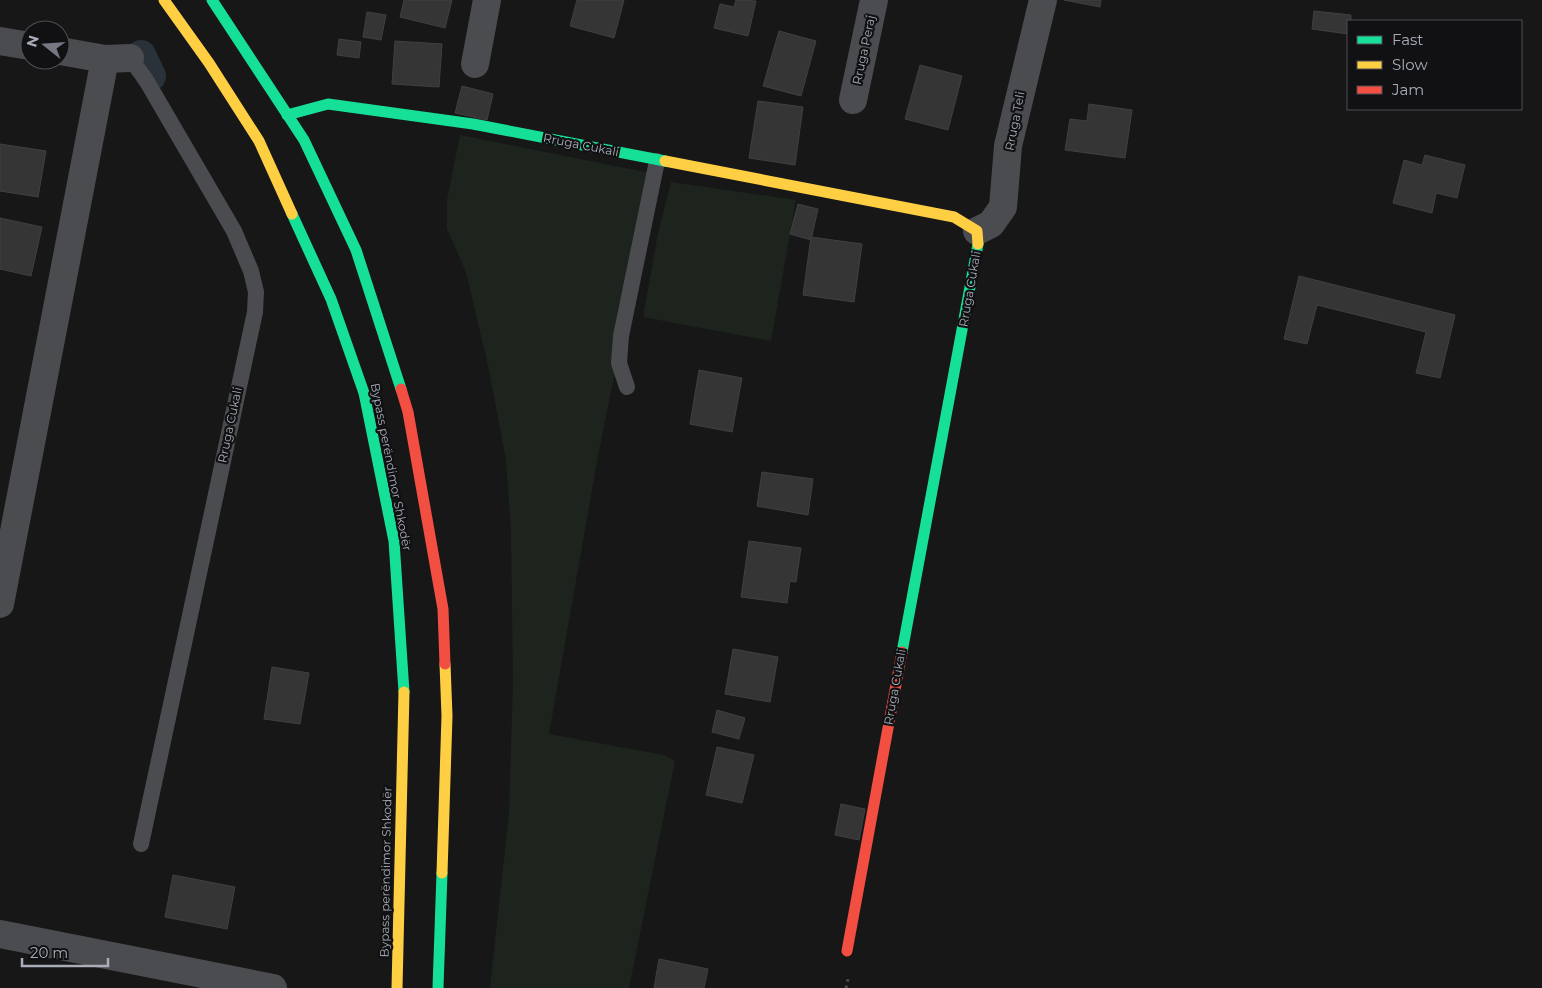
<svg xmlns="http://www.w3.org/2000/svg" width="1542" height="988" font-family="Montserrat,sans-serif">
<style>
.green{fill:#1d241e}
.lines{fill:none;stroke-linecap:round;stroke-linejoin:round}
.canal{stroke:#2a3239;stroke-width:30}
.building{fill:#353536;stroke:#3f4043}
.path{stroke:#4d4e52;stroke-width:3;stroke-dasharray:2.5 4;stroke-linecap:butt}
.lane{stroke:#4b4c50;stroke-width:16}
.street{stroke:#4b4c50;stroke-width:28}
.fast{stroke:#16e098;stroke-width:11}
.slow{stroke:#ffcf43;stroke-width:11}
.jam{stroke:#f24e42;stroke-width:11}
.labels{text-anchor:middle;stroke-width:4.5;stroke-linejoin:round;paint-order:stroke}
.street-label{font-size:12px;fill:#a8adb8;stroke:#111113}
</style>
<rect width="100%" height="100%" fill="#171717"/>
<!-- green -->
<g class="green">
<path d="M460 135 655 174 598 456 549 734 664 755 675 761 629 988H490L509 813 513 681 511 532 506 460 489 370 466 272 447 229V200Z"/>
<path d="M671 182 796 200 771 341 643 317 658 233Z"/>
</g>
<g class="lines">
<!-- canal -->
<path class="canal" d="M141 55 151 76"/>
</g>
<!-- building -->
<g class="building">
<path d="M404 0H452L445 28 400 17Z"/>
<path d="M577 0H624L614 38 570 26Z"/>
<path d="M736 0 756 1 748 36 714 28 720 4 734 7Z"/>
<path d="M1064 0H1101L1100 7Z"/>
<path d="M1314 11 1351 15V21H1348V34L1312 29Z"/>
<path d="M367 12 386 15 381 40 363 37Z"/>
<path d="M779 31 816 41 801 96 763 86Z"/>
<path d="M339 39 361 42 359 58 337 55Z"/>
<path d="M395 41 442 44 439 87 392 84Z"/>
<path d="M920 65 962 76 948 130 905 119Z"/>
<path d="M462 86 493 94 487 120 455 113Z"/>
<path d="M758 101 803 107 795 165 749 158Z"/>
<path d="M1089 104 1132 110 1125 158 1065 150 1070 119 1087 121Z"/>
<path d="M0 144 46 151 38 197 0 191Z"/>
<path d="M1425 155 1465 165 1457 198 1436 193 1432 213 1393 203 1404 160 1422 165Z"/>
<path d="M798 204 818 209 811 240 790 234Z"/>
<path d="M0 218 42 227 31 276 0 269Z"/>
<path d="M811 237 862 244 854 302 803 295Z"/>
<path d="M1299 276 1455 315 1440 378 1416 373 1426 332 1317 305 1307 344 1284 339Z"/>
<path d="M699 370 742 378 732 432 690 424Z"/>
<path d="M762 472 813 479 808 515 757 506Z"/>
<path d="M749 541 801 548 796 582 790 581 787 603 741 597Z"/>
<path d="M733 649 778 657 770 702 725 694Z"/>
<path d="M272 667 309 673 300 724 264 719Z"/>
<path d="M717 710 745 718 739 739 712 732Z"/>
<path d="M717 747 754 755 742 803 706 795Z"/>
<path d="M841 804 865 809 859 840 835 835Z"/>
<path d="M173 875 235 887 227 929 165 917Z"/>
<path d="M659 959 708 969 704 988H654Z"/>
</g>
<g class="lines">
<!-- path -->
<path class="path" d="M846 988 848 979"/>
<!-- lane -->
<g class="lane">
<path d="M130 58 146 80 234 231 251 271 256 292 255 312 141 844"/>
<path d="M627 387 619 363 621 336 657 161"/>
</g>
<!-- street -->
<g class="street">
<path d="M0 41 30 46"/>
<path d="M60 51 105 59 130 58"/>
<path d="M475 64 487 0"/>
<path d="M853 100 874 0"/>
<path d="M977 231 991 224 1003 207 1008 146 1043 0"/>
<path d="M0 604 105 59"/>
<path d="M0 934 273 988"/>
</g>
<!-- fast -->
<g class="fast">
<path d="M212 0 304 140 356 250 401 389"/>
<path d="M287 115 328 104 473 124 665 161"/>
<path d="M292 214 331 299 364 393 394 541 404 692"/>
<path d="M902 652 978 244"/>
<path d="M438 988 442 873"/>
</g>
<!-- slow -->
<g class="slow">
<path d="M164 0 209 63 259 141 292 214"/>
<path d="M665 161 954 217 977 231 978 244"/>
<path d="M442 873 447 716 445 664"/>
<path d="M397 988 404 692"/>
</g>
<!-- jam -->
<g class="jam">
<path d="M401 389 408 412 443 609 445 664"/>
<path d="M847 951 902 652"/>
</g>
</g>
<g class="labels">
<!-- street labels -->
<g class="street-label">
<text transform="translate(864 50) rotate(-78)" y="4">Rruga Peraj</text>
<text transform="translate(1015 121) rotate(-79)" y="4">Rruga Teli</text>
<text transform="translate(581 145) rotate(11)" y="4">Rruga Cukali</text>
<text transform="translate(970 289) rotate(-80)" y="4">Rruga Cukali</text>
<text transform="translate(230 425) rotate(-78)" y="4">Rruga Cukali</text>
<text transform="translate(391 467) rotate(79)" y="4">Bypass perëndimor Shkodër</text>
<text transform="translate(895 687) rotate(-80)" y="4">Rruga Cukali</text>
<text transform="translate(386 872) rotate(-89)" y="4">Bypass perëndimor Shkodër</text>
</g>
</g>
<!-- legend -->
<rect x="1347" y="20" width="175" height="90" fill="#111113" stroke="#4d4f55"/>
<rect x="1357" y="36" width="25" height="8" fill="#16e098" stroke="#4d4f55"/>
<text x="1392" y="45" font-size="15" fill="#a8adb8">Fast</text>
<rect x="1357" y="61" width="25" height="8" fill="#ffcf43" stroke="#4d4f55"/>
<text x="1392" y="70" font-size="15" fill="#a8adb8">Slow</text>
<rect x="1357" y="86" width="25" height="8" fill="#f24e42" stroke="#4d4f55"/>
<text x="1392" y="95" font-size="15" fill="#a8adb8">Jam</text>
<!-- north arrow -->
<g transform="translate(45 45) rotate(287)"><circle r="24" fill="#111113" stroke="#4d4f55"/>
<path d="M0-4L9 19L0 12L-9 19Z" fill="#757880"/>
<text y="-8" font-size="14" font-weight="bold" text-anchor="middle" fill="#a8adb8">N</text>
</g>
<!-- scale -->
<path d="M22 958v8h86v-8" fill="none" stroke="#a8adb8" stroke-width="2.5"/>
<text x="30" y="958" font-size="15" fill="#a8adb8" stroke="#111113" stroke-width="4" paint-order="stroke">20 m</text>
</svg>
